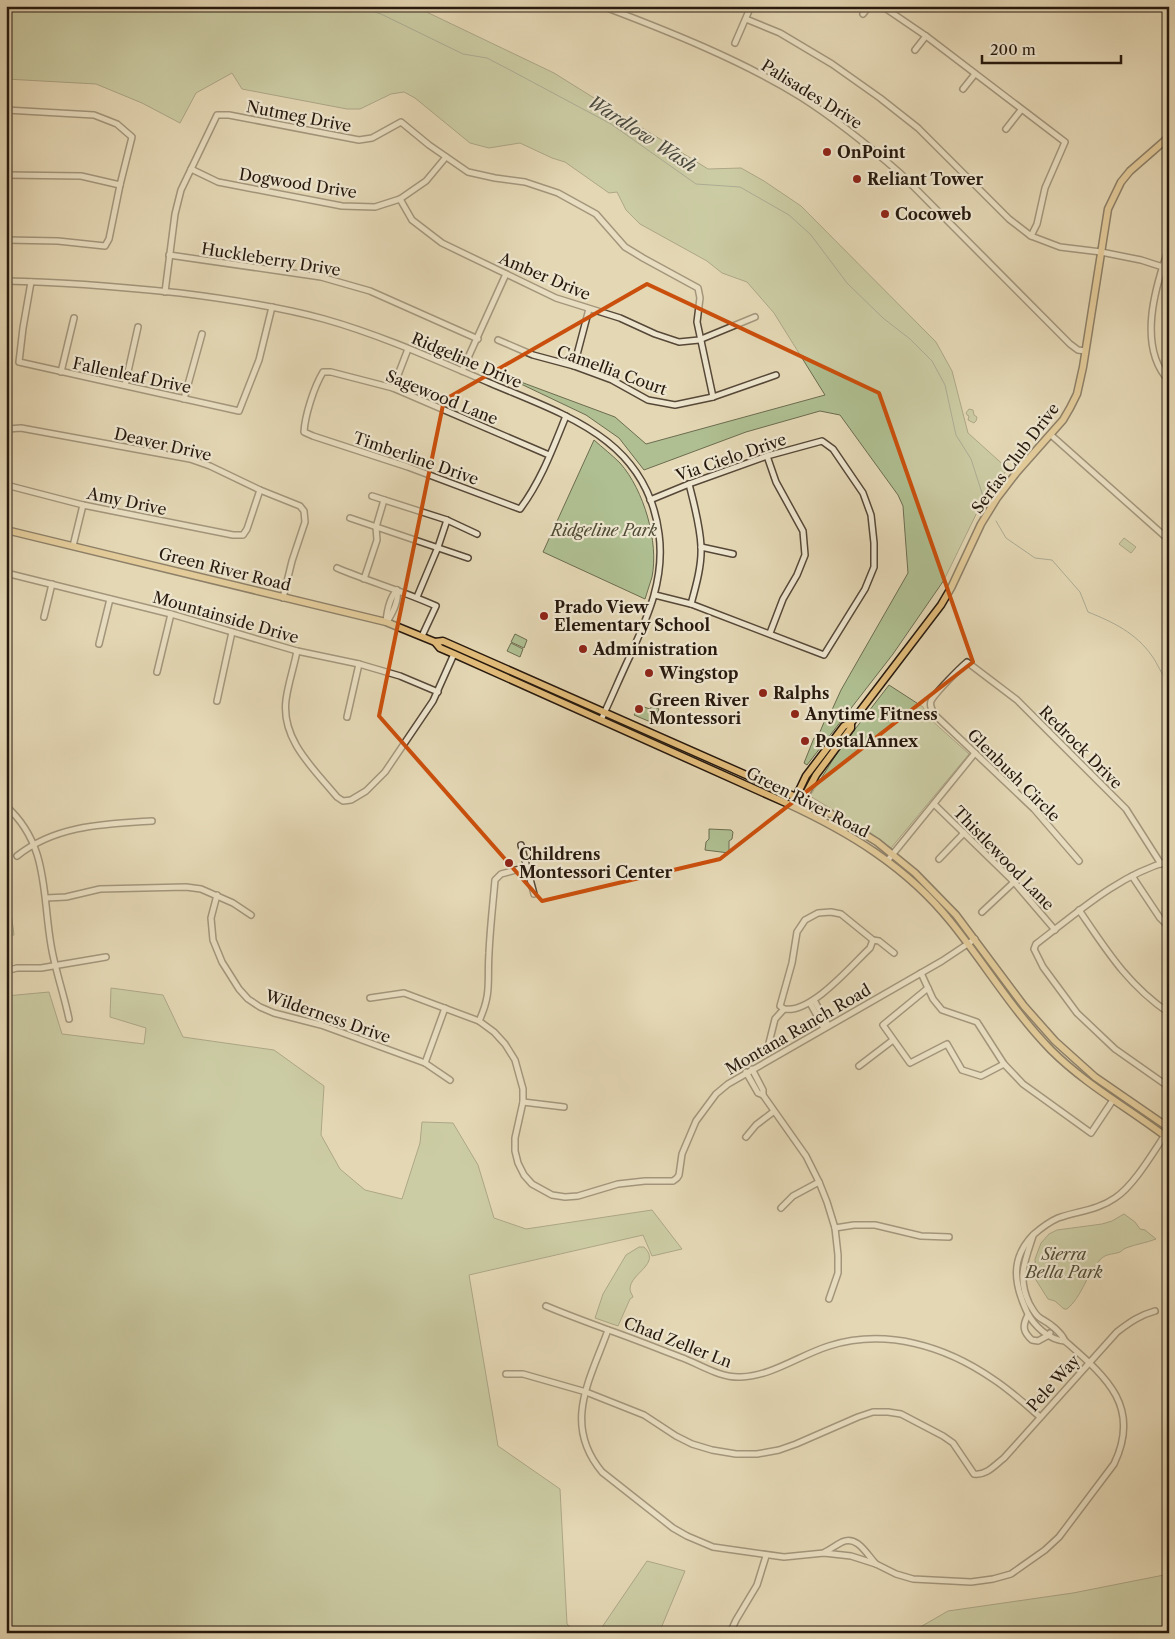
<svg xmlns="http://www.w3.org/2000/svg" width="1175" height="1639" font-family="'Libre Caslon Text',serif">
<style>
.green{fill:#afbf91;stroke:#6b6c50}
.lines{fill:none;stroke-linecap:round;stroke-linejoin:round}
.stream{stroke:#69796f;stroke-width:1}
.minor-casing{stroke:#564838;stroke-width:8}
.major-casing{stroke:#27190e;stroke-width:9}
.minor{stroke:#ede5ce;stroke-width:5}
.major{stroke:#e2bc7a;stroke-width:6}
.marked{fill:none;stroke:#cb4f0c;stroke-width:4;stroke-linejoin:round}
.poi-dot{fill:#8f2418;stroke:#ede5ce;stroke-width:2}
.labels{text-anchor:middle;stroke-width:4.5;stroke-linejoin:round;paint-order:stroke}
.street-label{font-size:16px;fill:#27190e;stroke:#ede5ce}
.poi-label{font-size:16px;font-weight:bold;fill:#27190e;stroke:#ede5ce;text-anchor:start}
.park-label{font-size:16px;font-style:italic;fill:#504b35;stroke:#ede5ce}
.water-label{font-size:18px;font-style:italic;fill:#48493f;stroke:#ede5ce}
</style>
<rect width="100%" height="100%" fill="#e4d7b4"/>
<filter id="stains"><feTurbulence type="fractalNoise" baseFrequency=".004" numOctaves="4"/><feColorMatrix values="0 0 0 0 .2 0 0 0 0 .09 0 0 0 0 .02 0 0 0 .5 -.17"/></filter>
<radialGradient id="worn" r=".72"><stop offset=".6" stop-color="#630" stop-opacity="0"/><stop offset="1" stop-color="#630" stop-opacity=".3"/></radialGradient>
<!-- green -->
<g class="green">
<path d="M6 6H414L554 73 708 169 741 168 764 181 801 206 936 342 952 371 968 433 1008 469 985 496 944 580 893 654 807 765 804 763 814 738 817 739 827 715 831 712 841 690 908 573 903 506 898 495 840 415 820 411 746 432 644 470 619 438 586 415 502 375 615 417 646 444 825 395 774 313 747 282 722 273 707 261 640 224 626 210 617 192 609 193 565 162 552 158 520 143 489 148 470 143 415 98 404 92 391 94 360 109H347L242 89 232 73 196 93 180 123 142 103 96 84 6 79Z"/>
<path d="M969 409 973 410 974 415 977 417 976 421 974 423 968 420 969 416 967 415 966 413Z"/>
<path d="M594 440C603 448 612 455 620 463 644 490 659 542 652 577 650 584 647 592 645 599L543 552Z"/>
<path d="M1124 538 1136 547 1131 553 1119 544Z"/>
<path d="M515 634 527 640 524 648 511 642Z"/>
<path d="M511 643 523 649 520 657 507 651Z"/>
<path d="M889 685 923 707 929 718 969 754 891 848 871 833 810 796 839 750Z"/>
<path d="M652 706 659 709 653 723 634 715 636 712 641 714 644 707 650 709Z"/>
<path d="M709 829 731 830 733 832 732 839 729 841V853L705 850 706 842 709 839Z"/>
<path d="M6 888 8 889 14 935 6 936Z"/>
<path d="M111 988 163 995 183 1037 274 1050 324 1086 321 1135 340 1169 365 1190 402 1199 420 1143 422 1122 453 1123 478 1165 494 1218 526 1229 652 1210 682 1249 652 1256 643 1235 469 1275 498 1446 560 1489 567 1624 577 1633H6V996L49 992 62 1034 144 1044 146 1028 110 1017Z"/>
<path d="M1124 1214 1135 1222 1140 1229 1145 1230 1156 1239C1146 1243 1136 1244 1126 1248 1123 1249 1122 1251 1120 1252 1112 1255 1105 1253 1099 1261 1086 1275 1082 1297 1067 1309H1064L1055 1301 1048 1299 1036 1280 1035 1259 1041 1243 1049 1234 1057 1230 1102 1224 1112 1221Z"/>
<path d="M639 1247H644C662 1264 630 1273 630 1289 630 1292 632 1294 633 1297L630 1299 618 1326 595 1318 603 1294 626 1255Z"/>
<path d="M647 1561 685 1571 659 1633H598Z"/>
<path d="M1169 1574V1633H910L948 1611 1073 1593Z"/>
</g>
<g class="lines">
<!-- stream -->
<g class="stream">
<path d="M355 6 381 14 463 54 487 58 510 70 611 124 696 184 740 187 789 215 811 235 847 283 883 318 910 339 932 361 945 385 956 435 971 459 983 496"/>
<path d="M996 521 1006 538 1035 558 1052 560 1080 592 1088 612C1113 622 1136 633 1152 656 1158 664 1161 675 1169 682"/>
</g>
<!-- minor casing -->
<g class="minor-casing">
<g id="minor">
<path d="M602 6C668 31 741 60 801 97 837 120 869 146 901 174L1070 344 1078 350 1085 351"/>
<path d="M882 6 926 36 1065 142 1045 188 1037 224 1031 236"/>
<path d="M863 14 869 6"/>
<path d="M746 19 780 33 832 64 880 98 918 128 1009 219 1031 236 1060 247 1101 252 1141 260 1169 269"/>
<path d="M735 43 751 6"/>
<path d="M915 50 926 36"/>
<path d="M963 89 975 74"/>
<path d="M6 110 94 115 117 124 132 137 120 185 109 239 105 246 58 241 6 240"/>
<path d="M1006 129 1021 110"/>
<path d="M191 169 218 182 342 206 375 207 400 199 426 181 446 157"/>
<path d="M6 175 81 176 120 185"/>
<path d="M400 199 412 220 442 243 556 298 620 318 655 334 679 342 699 340 755 317"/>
<path d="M1169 248C1155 287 1137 347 1169 381"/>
<path d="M169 255 321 277 370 291 478 339"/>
<path d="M6 281C64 282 122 287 180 293 228 299 276 306 324 319 381 335 436 360 490 383 565 415 647 439 659 534 665 579 648 616 630 656 620 677 611 699 601 720"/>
<path d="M31 282 23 328 19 362 239 411 259 360 272 307"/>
<path d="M165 292 175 214 181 190 217 115H229L359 140 372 138 401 122 429 145 468 172 495 178 525 182 558 193 596 214 625 247 643 258 698 288 700 298 697 322 713 397"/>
<path d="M498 340 533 355 574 366 612 380 648 400 675 405 713 397 776 375"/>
<path d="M574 366 589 309"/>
<path d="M462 371 506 274"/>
<path d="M61 372 74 318"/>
<path d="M125 385 138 327"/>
<path d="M393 388 408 349"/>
<path d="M184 399 202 334"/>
<path d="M6 434 8 429 21 428 190 459 210 466 260 490 300 506 304 511 305 522 292 561 283 598"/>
<path d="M1051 435 1169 540"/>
<path d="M549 455 393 388 331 372H323C314 387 305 415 304 432L313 436 408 467 520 509C541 481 553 448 566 416"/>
<path d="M767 456 776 482 803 531 805 555 797 575 783 599 770 633"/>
<path d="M689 484C694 504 700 525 701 546 702 565 696 586 691 604"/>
<path d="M6 485 83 505 233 535H243L247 529 260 490"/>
<path d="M372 496 447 520 477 534"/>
<path d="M650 500 689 484 767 456 822 441 833 449 863 493 871 515 874 543V567L865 589 824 655 691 604 655 595"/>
<path d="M350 518 468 558"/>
<path d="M6 541 9 530"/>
<path d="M73 546 83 505"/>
<path d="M701 547 733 554"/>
<path d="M337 568C370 582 403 591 436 606L422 636"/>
<path d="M6 573 171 614 297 651 359 664 400 676 438 692"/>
<path d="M364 579 377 540 376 527 384 500"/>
<path d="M417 597 438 547 447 520"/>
<path d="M44 617 52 584"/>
<path d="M386 622C387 611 389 598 397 590"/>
<path d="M387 622C393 612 399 601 397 590"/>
<path d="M99 644 110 599"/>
<path d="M297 651C294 667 288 684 286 700 281 740 314 769 337 797L343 801 351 800 366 791 385 772 433 701 454 654"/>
<path d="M157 672 171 614"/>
<path d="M217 701 232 632"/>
<path d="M347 717 359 664"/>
<path d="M934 804 1014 882 1055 930"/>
<path d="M6 806C49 845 42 893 51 945 55 970 64 994 69 1019"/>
<path d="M521 845 534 894"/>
<path d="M17 856C56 825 105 824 152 821"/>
<path d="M939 859 964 833"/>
<path d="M888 860 975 753"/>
<path d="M1079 861 1034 809 936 716C933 711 929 707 931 701 935 693 960 668 967 662L1017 700 1126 809 1161 864"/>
<path d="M1169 861C1117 876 1078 912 1036 944L1034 949 1043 967 1077 1013 1115 1049 1169 1087"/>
<path d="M1132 876 1160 918 1169 927"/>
<path d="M217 895 211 918 213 940 222 962 239 989 248 999 260 1007 274 1013 321 1025 425 1063 450 1080"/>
<path d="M46 898 66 897 100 889 186 887 201 889 233 903 251 915"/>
<path d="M1079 910C1107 951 1127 984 1169 1013"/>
<path d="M982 912 1014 882"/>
<path d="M6 971 17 968H41L106 957"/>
<path d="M921 973 933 999 942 1010 977 1022 1004 1064 1023 1084 1091 1133 1113 1100"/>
<path d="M928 988 883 1025 910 1063 947 1044 962 1070 981 1076 1004 1064"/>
<path d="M370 998 404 993 479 1021 494 1032 505 1044 515 1060 523 1089V1102L515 1138V1151L518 1163 524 1175 532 1184 552 1195 565 1197 578 1196 618 1184 645 1181H673L677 1178 679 1175 682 1154 696 1121 716 1094 728 1084 942 961 975 939"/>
<path d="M814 1000 828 1025"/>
<path d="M810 1003 824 1028"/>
<path d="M784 1009C811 1014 851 966 870 948L873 940"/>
<path d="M479 1021C492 993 487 982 489 953 490 929 493 904 495 880L501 874 527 867"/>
<path d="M769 1043 775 1019 784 1009 780 1006 792 963 797 932 805 920 818 913 831 912 841 914 873 940 879 941 894 953"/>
<path d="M425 1063 445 1008"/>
<path d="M859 1066 893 1040"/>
<path d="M752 1069 763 1090V1095"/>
<path d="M746 1072 758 1093 763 1095 806 1156 819 1182 827 1202 835 1228 838 1255V1273L829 1299"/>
<path d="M523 1102 564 1107"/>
<path d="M746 1137 756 1125 773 1112"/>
<path d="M781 1208 793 1196 819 1182"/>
<path d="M835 1228 854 1225H875L921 1236 949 1237"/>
<path d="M546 1306C565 1314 584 1321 603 1328 629 1337 654 1347 680 1357 700 1364 719 1378 741 1377 772 1376 800 1355 829 1346 886 1328 945 1346 993 1379 1010 1390 1025 1404 1040 1417"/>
<path d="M1028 1315C1022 1326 1023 1332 1032 1340L1038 1341 1049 1335 1050 1333"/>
<path d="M608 1330C590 1380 562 1424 602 1472L673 1528 687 1536 713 1547 784 1557 824 1553 851 1556 876 1564 896 1574 913 1579 971 1582 993 1579 1011 1574 1045 1550 1059 1537 1114 1464C1142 1406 1105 1376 1065 1341 1061 1332 1049 1323 1040 1318 1035 1315 1032 1308 1029 1303 1017 1277 1025 1261 1033 1236"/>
<path d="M1065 1341C1049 1340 1034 1326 1027 1312 1014 1284 1010 1259 1033 1235 1041 1228 1049 1222 1058 1218 1078 1211 1098 1210 1115 1198 1135 1185 1155 1149 1169 1129"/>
<path d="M506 1374H523L586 1392 644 1415 676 1436 692 1444 712 1450 736 1454H757L779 1450 796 1444 858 1417 873 1412H888L901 1414 943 1436 953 1443 974 1474C986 1476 995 1465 1004 1458L1117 1332C1130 1322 1140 1315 1155 1311"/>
<path d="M825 1552C831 1549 836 1545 842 1542 858 1535 867 1555 876 1564"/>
<path d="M730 1633 736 1620 757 1585 766 1556"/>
</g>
</g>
<!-- major casing -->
<g class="major-casing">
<g id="major">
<path d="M6 530 386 622 435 642 440 648 454 654 786 803C849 832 907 867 951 922 985 964 1013 1011 1051 1050 1086 1085 1130 1109 1169 1139"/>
<path d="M435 642 443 641 796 797 833 815 877 842 915 873 956 915 1024 1006 1055 1041 1095 1077 1169 1128"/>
<path d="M795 799 806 776 844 726 851 723"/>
<path d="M801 803 816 775 851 728V723L941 605 951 588 981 524 997 498 1017 472 1063 420 1070 408 1077 394 1083 367 1108 209 1121 182 1130 171 1169 137"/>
</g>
</g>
<!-- minor -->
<use href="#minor" class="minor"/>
<!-- major -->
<use href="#major" class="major"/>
</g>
<!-- marked area -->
<path d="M0 0H1175V1639H0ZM647 284 879 393 973 662 720 859 542 901 379 716 444 400Z" fill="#e4d7b4" fill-opacity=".55" fill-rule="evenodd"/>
<path class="marked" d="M647 284 879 393 973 662 720 859 542 901 379 716 444 400Z"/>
<!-- markers -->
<g class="poi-dot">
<circle cx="827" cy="152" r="5"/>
<circle cx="857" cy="179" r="5"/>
<circle cx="885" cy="214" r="5"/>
<circle cx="544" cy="616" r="5"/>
<circle cx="583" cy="649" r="5"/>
<circle cx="649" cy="673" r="5"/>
<circle cx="763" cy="693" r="5"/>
<circle cx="639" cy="709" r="5"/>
<circle cx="795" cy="714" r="5"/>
<circle cx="805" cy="741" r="5"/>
<circle cx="509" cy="863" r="5"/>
</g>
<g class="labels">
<!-- street labels -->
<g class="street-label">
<text transform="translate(812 94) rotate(32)" y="6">Palisades Drive</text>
<text transform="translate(299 116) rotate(11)" y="6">Nutmeg Drive</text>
<text transform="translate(298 183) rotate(9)" y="6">Dogwood Drive</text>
<text transform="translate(271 259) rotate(9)" y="6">Huckleberry Drive</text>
<text transform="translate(545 276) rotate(23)" y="6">Amber Drive</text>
<text transform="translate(467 360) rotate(23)" y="6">Ridgeline Drive</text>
<text transform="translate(612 370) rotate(20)" y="6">Camellia Court</text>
<text transform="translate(132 375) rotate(12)" y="6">Fallenleaf Drive</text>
<text transform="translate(442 397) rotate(22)" y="6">Sagewood Lane</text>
<text transform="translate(163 444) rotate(13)" y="6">Deaver Drive</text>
<text transform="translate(731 457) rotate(-19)" y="6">Via Cielo Drive</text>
<text transform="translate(416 458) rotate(19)" y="6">Timberline Drive</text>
<text transform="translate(1015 458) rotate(-53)" y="6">Serfas Club Drive</text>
<text transform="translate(127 501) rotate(12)" y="6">Amy Drive</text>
<text transform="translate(225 569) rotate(14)" y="6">Green River Road</text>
<text transform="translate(226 617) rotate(16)" y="6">Mountainside Drive</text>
<text transform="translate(1081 747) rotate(45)" y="6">Redrock Drive</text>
<text transform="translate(1014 775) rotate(45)" y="6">Glenbush Circle</text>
<text transform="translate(808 802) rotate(27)" y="6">Green River Road</text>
<text transform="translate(1004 858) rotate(46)" y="6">Thistlewood Lane</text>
<text transform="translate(328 1016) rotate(19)" y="6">Wilderness Drive</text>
<text transform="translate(798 1029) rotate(-30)" y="6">Montana Ranch Road</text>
<text transform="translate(678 1342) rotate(21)" y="6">Chad Zeller Ln</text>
<text transform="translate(1053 1383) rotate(-48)" y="6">Pele Way</text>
</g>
<!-- poi labels -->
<g class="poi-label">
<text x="837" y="158">OnPoint</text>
<text x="867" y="185">Reliant Tower</text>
<text x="895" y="220">Cocoweb</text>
<text x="554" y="613">Prado View<tspan x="554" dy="18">Elementary School</tspan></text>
<text x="593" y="655">Administration</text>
<text x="659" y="679">Wingstop</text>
<text x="773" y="699">Ralphs</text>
<text x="649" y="706">Green River<tspan x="649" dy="18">Montessori</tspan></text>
<text x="805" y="720">Anytime Fitness</text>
<text x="815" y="747">PostalAnnex</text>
<text x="519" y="860">Childrens<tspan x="519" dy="18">Montessori Center</tspan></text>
</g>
<!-- park labels -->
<g class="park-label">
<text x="604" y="536">Ridgeline Park</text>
<text x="1064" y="1260">Sierra<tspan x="1064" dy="18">Bella Park</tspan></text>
</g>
<!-- water labels -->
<g class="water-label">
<text transform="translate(642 134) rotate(33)" y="6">Wardlow Wash</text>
</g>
</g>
<!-- margin -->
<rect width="1175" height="1639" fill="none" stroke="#e4d7b4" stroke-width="25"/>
<rect x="8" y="8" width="1160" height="1624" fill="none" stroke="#27190e" stroke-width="2.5"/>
<rect x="12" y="12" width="1150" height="1614" fill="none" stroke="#27190e"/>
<!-- scale -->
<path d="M982 55v8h139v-8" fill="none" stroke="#27190e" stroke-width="2.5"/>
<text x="990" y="55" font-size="15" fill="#27190e" stroke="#ede5ce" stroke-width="4" paint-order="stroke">200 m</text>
<rect width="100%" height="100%" filter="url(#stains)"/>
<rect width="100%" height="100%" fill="url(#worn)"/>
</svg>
